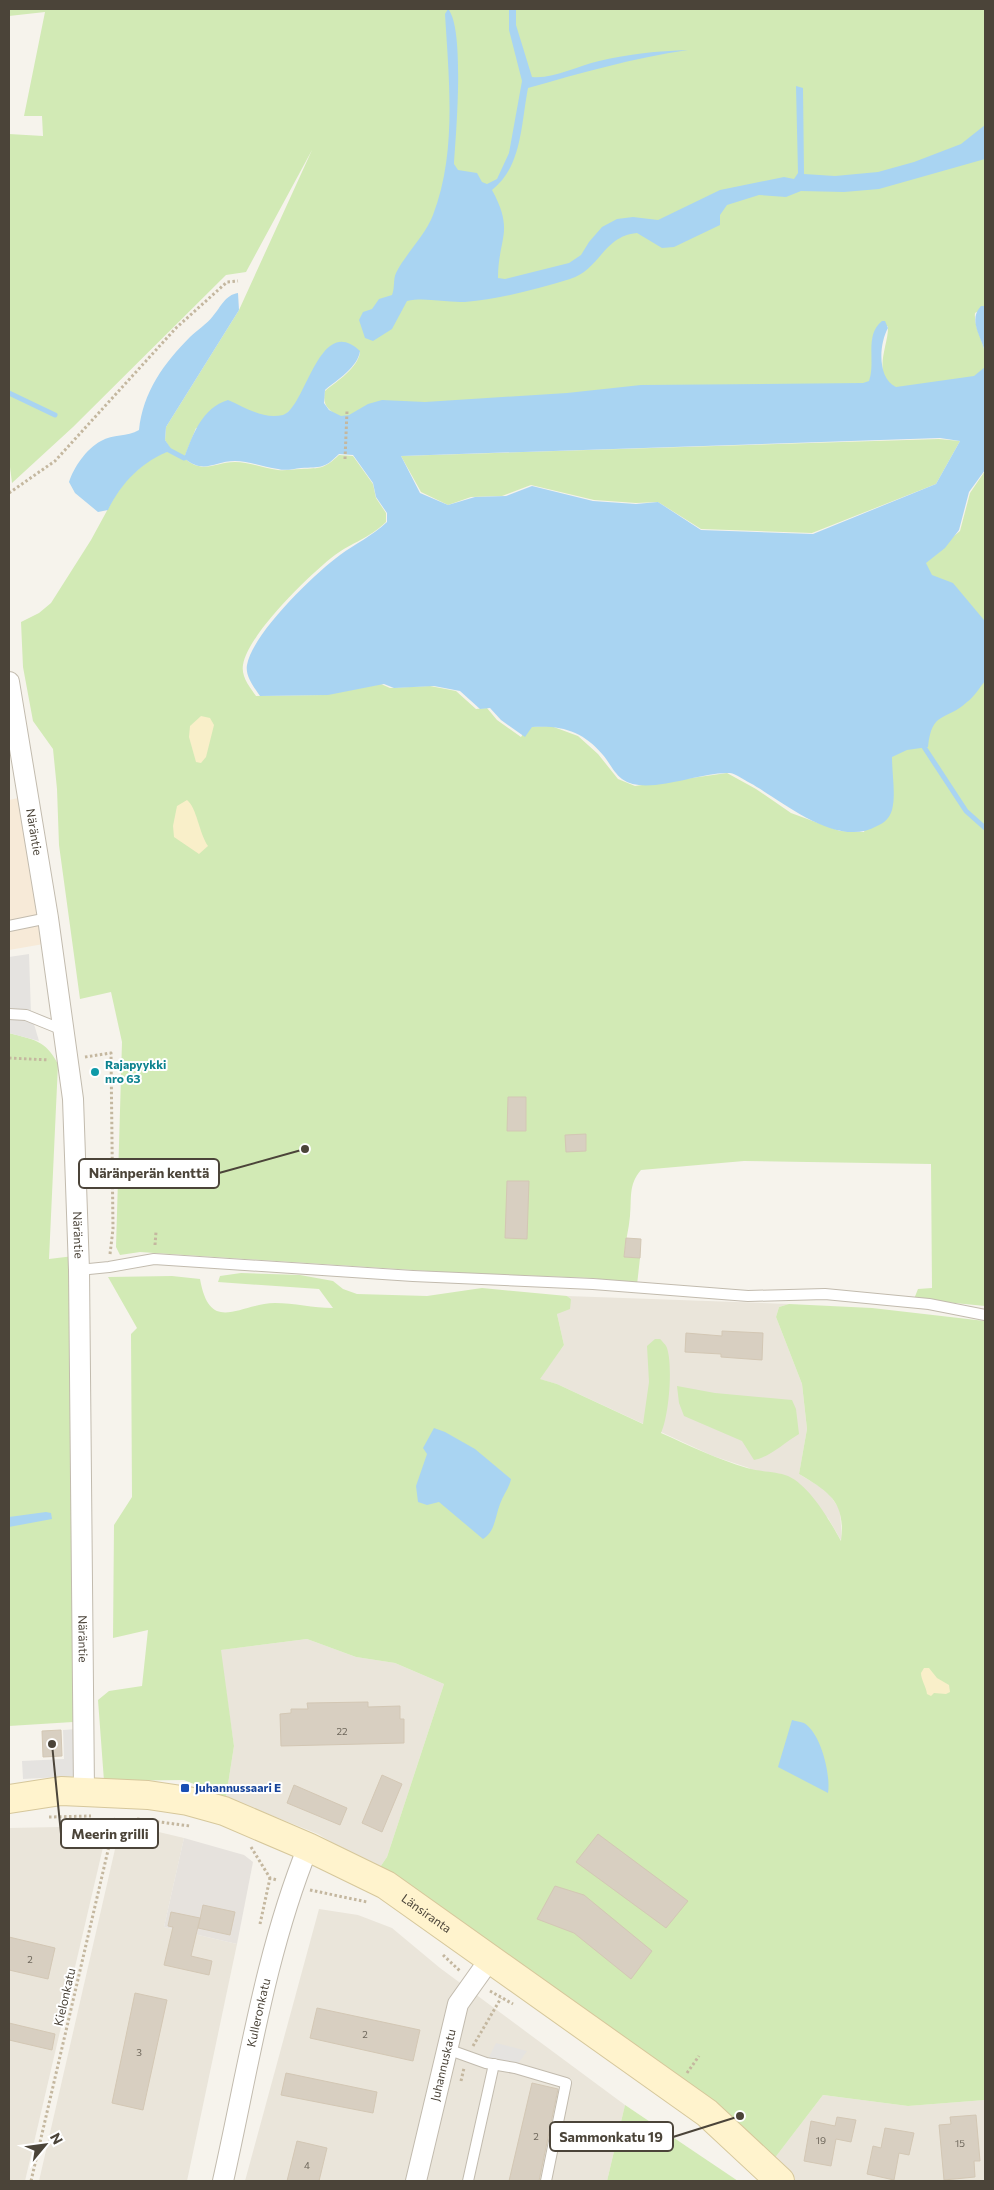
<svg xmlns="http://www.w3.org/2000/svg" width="994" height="2190" font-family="Commissioner,sans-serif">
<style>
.residential{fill:#eae5da}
.commercial{fill:#f7ead8}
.industrial{fill:#e6e2dd}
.green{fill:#d2eab5}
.sand{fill:#f9efc9}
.parking{fill:#e5e3e0}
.water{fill:#a9d4f2;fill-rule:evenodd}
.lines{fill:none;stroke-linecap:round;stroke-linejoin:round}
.stream{stroke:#a9d4f2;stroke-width:5}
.building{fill:#d8cfc1;stroke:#d3c7b4}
.lane-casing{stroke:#c2bbae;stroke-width:12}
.street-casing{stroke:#c2bbae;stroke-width:22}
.secondary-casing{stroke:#d6c79b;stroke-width:30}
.path{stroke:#c4b79f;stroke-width:3;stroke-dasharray:2.5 2.5;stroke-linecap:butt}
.lane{stroke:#fff;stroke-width:10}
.street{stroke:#fff;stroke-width:20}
.secondary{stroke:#fff3cd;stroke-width:28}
.culture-dot{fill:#0f9aa8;stroke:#fff;stroke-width:2}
.transit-dot{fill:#1a4fb4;stroke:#fff;stroke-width:2}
.labels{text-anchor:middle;stroke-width:4;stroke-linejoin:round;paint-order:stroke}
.number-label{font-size:10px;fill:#6e675b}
.street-label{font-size:12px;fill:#4b4439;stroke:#fff}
.culture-label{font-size:12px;font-weight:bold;fill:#0d838f;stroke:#fff;text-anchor:start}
.transit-label{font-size:12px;font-weight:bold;fill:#164399;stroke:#fff;text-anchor:start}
.leader{fill:none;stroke:#4b4439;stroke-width:2}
.callout-dot{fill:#4b4439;stroke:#fff;stroke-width:2}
.callout{fill:#fff;stroke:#4b4439;stroke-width:2}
.callout-label{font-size:14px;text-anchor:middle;font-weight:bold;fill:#4b4439}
</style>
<rect width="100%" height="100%" fill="#f6f3ec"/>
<!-- residential -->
<g class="residential">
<path d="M567 1296 789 1304 779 1307 776 1317 802 1384 807 1429 799 1474 827 1491 840 1510 842 1542 828 1518 749 1468 713 1456 557 1384 539 1379 564 1345 557 1314 571 1299Z"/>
<path d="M307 1639 356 1657 395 1663 444 1684 387 1857 378 1870 318 1834 226 1797 234 1746 220 1650Z"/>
<path d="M121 1823 184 1838 164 1927 237 1944 187 2181H39Z"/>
<path d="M108 1826 25 2181H9V1828Z"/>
<path d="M319 1909 358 1915 392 1928 440 1968 625 2105 607 2181H245Z"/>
<path d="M823 2095 908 2106 985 2100V2181H757Z"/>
</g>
<!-- commercial -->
<path class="commercial" d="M37 794 61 941 9 950V800Z"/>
<!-- industrial -->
<path class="industrial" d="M184 1838 244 1855 253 1862 237 1944 164 1927Z"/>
<!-- green -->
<g class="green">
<path d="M9 9H985V307L975 313C973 332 993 353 983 372L974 377 897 388C870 376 889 346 888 326L872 339V375L869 382 863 384 340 417C328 410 322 405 325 391 337 381 358 368 360 352L356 349 284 416 196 428 184 458C204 475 214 462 235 462 249 462 264 468 278 470 285 471 293 469 301 469 321 468 324 469 339 455L353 456 373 484 376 498 386 513V522C368 539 353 542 335 555 310 574 248 634 243 665 241 677 250 687 256 696L324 695 381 684 390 688 430 686 456 691 476 709 487 708 497 720 521 737 528 727 551 726 578 736 598 754 618 779 635 786 727 773 756 789 791 813 840 831 864 832 888 758 927 729 985 676V1306L914 1299 918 1289 932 1288 931 1164 744 1161 641 1170C628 1185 632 1198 630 1216 629 1229 625 1242 624 1256L640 1258 637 1285 592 1278 458 1273 140 1252 120 1255 116 1247 122 1042 111 992 80 999 59 845 57 789 53 749 33 721 23 667 21 622 39 613 51 603 91 540 115 496 128 478 153 457 171 450 165 440 166 427 239 310 312 150 246 272 226 275 73 427 12 483 9 459V134L43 136 42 116H24L45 12 9 16Z"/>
<path d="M939 439 960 441 936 484 812 533 701 529 658 502 636 503 594 500 531 485 502 496 471 497 448 505 421 492 401 456Z"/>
<path d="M985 471V635L928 575 922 563 960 531 970 493Z"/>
<path d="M9 1033C35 1040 45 1040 58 1064L49 1259 82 1255 73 1722 9 1726Z"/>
<path d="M241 1273 300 1275 333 1281 343 1289 357 1294 427 1296 482 1288 567 1296 571 1299 570 1309 557 1314 564 1345 540 1379 557 1384 643 1424 649 1382 647 1346 655 1339H660C662 1341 666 1345 667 1348 673 1366 669 1416 661 1433 690 1446 717 1459 747 1468 760 1472 776 1471 788 1476 810 1486 830 1521 841 1541 846 1502 829 1492 799 1474L807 1429 802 1384 776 1317 779 1307 789 1304 872 1308 985 1321V2100L908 2106 823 2095 774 2159 378 1870 387 1857 444 1684 395 1663 356 1657 307 1639 221 1650 234 1746 226 1797 184 1780 104 1781 98 1700 109 1691 142 1686 148 1630 113 1638 114 1525 132 1497 131 1334 137 1328 108 1277 172 1276 200 1279C210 1335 238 1304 275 1303 294 1303 313 1308 333 1308L319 1289 218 1282 220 1276Z"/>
<path d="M677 1386 715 1393 792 1400 796 1409 799 1434C784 1443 770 1457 754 1460L742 1441 684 1416 679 1403Z"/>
<path d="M625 2105 738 2181H607Z"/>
</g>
<!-- sand -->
<g class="sand">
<path d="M201 716 210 718 214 725 206 757 201 763 196 762 189 737 190 726Z"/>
<path d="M187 800C197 808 199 833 208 846L199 854 174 837 173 826 177 806Z"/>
<path d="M924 1668H929L937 1678 949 1685 950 1692 946 1694 934 1693 931 1696 927 1694C926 1686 921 1680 921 1673Z"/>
</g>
<!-- parking -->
<g class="parking">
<path d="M29 954 31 1014 39 1041 9 1033V957Z"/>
<path d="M77 1729 79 1776 23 1779 22 1761 64 1759 63 1730Z"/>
<path d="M496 2043 527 2051 515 2068 486 2063Z"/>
</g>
<!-- water -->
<g class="water">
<path d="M448 9C465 28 456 135 454 164L458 170 477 173 482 182 487 184 497 179 509 153 522 81 509 30V10L516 9V25L532 77C554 79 577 66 599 61 629 54 657 51 688 50 633 58 581 73 528 88 521 124 522 167 492 190 515 232 498 238 498 278L505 279 569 263 581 255 589 242 602 227 617 219 633 217 658 220 720 190 784 177 794 179 798 173 796 86 803 88 804 174 835 176 878 172 914 162 961 144 985 125V159L879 189 844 192 801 191 786 197 759 195 727 205 720 215V225L674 247 662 248 637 233C603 236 600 270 570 279 537 289 500 299 465 302 446 303 426 297 407 301L392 329 373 341 365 338 359 320 363 312 372 309 379 299 392 295C395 288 393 279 396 273 406 253 425 236 433 215 457 153 449 80 445 14Z"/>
<path d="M238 293 239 310 166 427 165 440 172 450C142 461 122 482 108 510L98 512 75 493 69 482C74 467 86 449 101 441 113 434 127 437 139 430 143 392 164 363 190 337 197 330 207 324 213 316 221 307 225 295 238 293Z"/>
<path d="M981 306H985V352C981 336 968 320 981 306Z"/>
<path d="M882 321H885L888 328C879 344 877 378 896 387L974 376 985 367V470L969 492 959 530 945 548 926 563 932 575 953 583 984 620 985 681C980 687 974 697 967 702 945 722 932 710 928 747L907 750 892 757C892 774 896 795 892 810 889 819 884 823 877 826 837 849 783 801 750 783 744 780 736 774 730 773 700 771 646 797 622 779 614 773 609 762 603 755 583 731 562 725 532 727L525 737 501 720 490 708 480 709 460 691 434 686 394 688 384 684 328 695 260 696C254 687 245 676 247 665 252 634 315 573 340 555 356 543 371 537 387 522V513L376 497 373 483 353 455 339 454C324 469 321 467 301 468 293 469 285 471 278 469 264 467 249 461 235 461 214 461 204 475 184 458 193 434 202 408 228 400 245 407 263 420 283 415 306 408 319 312 360 351 358 367 337 380 325 390L324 403 329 410 341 416 349 415 368 404 382 400 425 402 567 393 641 385 863 383 869 381C876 362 864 335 882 321ZM940 438 960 441 936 484 813 534 701 530 658 502 636 504 593 501 532 486 506 496 475 497 448 505 420 493 401 456Z"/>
<path d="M434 1428 445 1432 475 1449 511 1479C509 1489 503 1495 500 1504 495 1517 495 1532 483 1539L439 1502 427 1505 418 1502 416 1486 427 1454 423 1448Z"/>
<path d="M46 1512 51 1513 52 1519 9 1527V1517Z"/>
<path d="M792 1720C795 1721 801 1722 804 1723 821 1733 831 1775 828 1793L778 1767Z"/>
</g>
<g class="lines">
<!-- stream -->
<g class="stream">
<path d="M9 393 55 415"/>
<path d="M165 448 184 458"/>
<path d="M924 747 966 811 985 828"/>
</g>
</g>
<!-- building -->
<g class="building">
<path d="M508 1097H526V1131H507Z"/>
<path d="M586 1134V1151L566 1152 565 1135Z"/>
<path d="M507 1181H529L527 1239 505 1238Z"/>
<path d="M626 1238 641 1239 640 1258 624 1257Z"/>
<path d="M722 1331 763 1333 762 1360 721 1357V1354L685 1352 686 1333 722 1336Z"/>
<path d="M368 1702V1707L400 1706V1719H404V1743L281 1746 280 1714 291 1713V1709H308L307 1703Z"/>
<path d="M61 1730 62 1756 43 1757 42 1731Z"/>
<path d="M382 1775 402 1784 382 1832 362 1823Z"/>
<path d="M294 1785 347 1808 340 1825 287 1803Z"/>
<path d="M598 1834 688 1901 666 1928 576 1862Z"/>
<path d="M555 1886 584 1895 652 1951 631 1979 574 1933 537 1919Z"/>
<path d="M203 1905 235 1912 230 1935 198 1928Z"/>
<path d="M171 1912 200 1918 191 1956 212 1961 209 1975 164 1965 173 1927 168 1926Z"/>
<path d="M9 1937 55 1948 48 1979 9 1970Z"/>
<path d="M135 1993 167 2000 143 2110 112 2103Z"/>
<path d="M317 2008 420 2030 413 2061 310 2038Z"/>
<path d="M9 2023 55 2034 52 2050 9 2040Z"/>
<path d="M286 2073 377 2092 373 2113 281 2095Z"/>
<path d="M532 2083 558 2089 539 2181H509Z"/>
<path d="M976 2115 980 2161H974L975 2177 944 2180 939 2125 951 2124 950 2117Z"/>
<path d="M837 2117 856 2120 851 2142 836 2139 831 2166 804 2161 811 2121 835 2126Z"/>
<path d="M885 2128 914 2133 909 2155 899 2153 894 2180 867 2174 873 2146 881 2148Z"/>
<path d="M297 2141 327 2148 319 2181H287Z"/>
</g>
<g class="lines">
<!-- lane casing -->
<g class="lane-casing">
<g id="lane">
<path d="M9 926 48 918"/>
<path d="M9 1014 26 1015 63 1030"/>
<path d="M79 1270 109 1267 154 1259 413 1276 593 1284 748 1296 825 1294 929 1304 985 1315"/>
<path d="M447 2049 486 2063 515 2068 566 2083 546 2181"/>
<path d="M468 2181 494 2064"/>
</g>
</g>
<!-- street casing -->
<g class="street-casing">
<g id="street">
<path id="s1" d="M9 682 48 918 73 1099 79 1270 84 1792"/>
<path id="s2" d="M223 2181C248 2070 265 1953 308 1847"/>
<path id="s3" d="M416 2181 458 2004 490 1959"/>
</g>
</g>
<!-- secondary casing -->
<g class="secondary-casing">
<g id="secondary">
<path id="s4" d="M9 1799 61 1791 84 1792 148 1795 188 1801 224 1811 308 1847 386 1885 707 2113 780 2181"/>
</g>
</g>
<!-- path -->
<g class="path">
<path d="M345 459 347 411"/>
<path d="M9 493 55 461 176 328 227 282 238 281"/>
<path d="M85 1057 111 1053 113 1229 110 1254"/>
<path d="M9 1058 49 1060"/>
<path d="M155 1245 156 1232"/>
<path d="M49 1817 91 1816"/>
<path d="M137 1819 190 1826"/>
<path d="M251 1847 270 1878 277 1880"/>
<path d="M310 1890 367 1902"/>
<path d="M260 1924 270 1878"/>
<path d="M443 1955 460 1971"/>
<path d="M490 1991 513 2004"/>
<path d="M473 2046 501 1998"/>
<path d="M687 2073 699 2056"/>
<path d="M461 2081 464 2068"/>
<path d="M31 2181 116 1816"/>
</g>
<!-- lane -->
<use href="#lane" class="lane"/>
<!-- street -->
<use href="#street" class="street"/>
<!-- secondary -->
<use href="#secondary" class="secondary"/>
</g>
<!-- markers -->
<circle class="culture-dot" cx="95" cy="1072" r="5"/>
<rect class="transit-dot" x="180" y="1783" width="10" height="10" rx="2.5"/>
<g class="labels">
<!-- number labels -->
<g class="number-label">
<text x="342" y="1735">22</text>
<text x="30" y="1963">2</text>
<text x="365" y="2038">2</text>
<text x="139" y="2056">3</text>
<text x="536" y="2140">2</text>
<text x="821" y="2144">19</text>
<text x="960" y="2147">15</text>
<text x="307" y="2169">4</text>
</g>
<!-- street labels -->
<g class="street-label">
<text dy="4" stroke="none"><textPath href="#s1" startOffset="152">Näräntie</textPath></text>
<text dy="4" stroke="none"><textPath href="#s1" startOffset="558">Näräntie</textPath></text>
<text dy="4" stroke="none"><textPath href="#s1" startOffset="962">Näräntie</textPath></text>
<text dy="4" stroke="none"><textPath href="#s4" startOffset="445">Länsiranta</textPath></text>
<text transform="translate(65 1997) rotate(-77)" y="4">Kielonkatu</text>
<text dy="4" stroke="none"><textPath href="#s2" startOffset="172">Kulleronkatu</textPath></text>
<text dy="4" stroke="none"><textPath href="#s3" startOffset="119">Juhannuskatu</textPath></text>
</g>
<!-- culture labels -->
<g class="culture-label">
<text x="105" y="1069">Rajapyykki<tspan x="105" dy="14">nro 63</tspan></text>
</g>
<!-- transit labels -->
<g class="transit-label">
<text x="195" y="1792">Juhannussaari E</text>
</g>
</g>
<!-- callouts -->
<path class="leader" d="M305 1149L219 1173M52 1744L61 1834M740 2116L673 2137"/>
<g class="callout-dot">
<circle cx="305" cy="1149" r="5"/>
<circle cx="52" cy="1744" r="5"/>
<circle cx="740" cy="2116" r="5"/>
</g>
<g class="callout">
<rect x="79" y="1159" width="140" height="29" rx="5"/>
<rect x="61" y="1819" width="97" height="29" rx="5"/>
<rect x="550" y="2122" width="123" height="29" rx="5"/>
</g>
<g class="callout-label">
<text x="149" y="1178">Näränperän kenttä</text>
<text x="110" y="1839">Meerin grilli</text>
<text x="611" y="2142">Sammonkatu 19</text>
</g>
<!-- border -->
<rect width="994" height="2190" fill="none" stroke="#4b4439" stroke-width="20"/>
<!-- north arrow -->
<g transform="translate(45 2145) rotate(61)" stroke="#ffffff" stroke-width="4" paint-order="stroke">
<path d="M0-4L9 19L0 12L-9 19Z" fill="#4b4439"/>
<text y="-8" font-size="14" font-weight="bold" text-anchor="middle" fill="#4b4439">N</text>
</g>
</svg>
